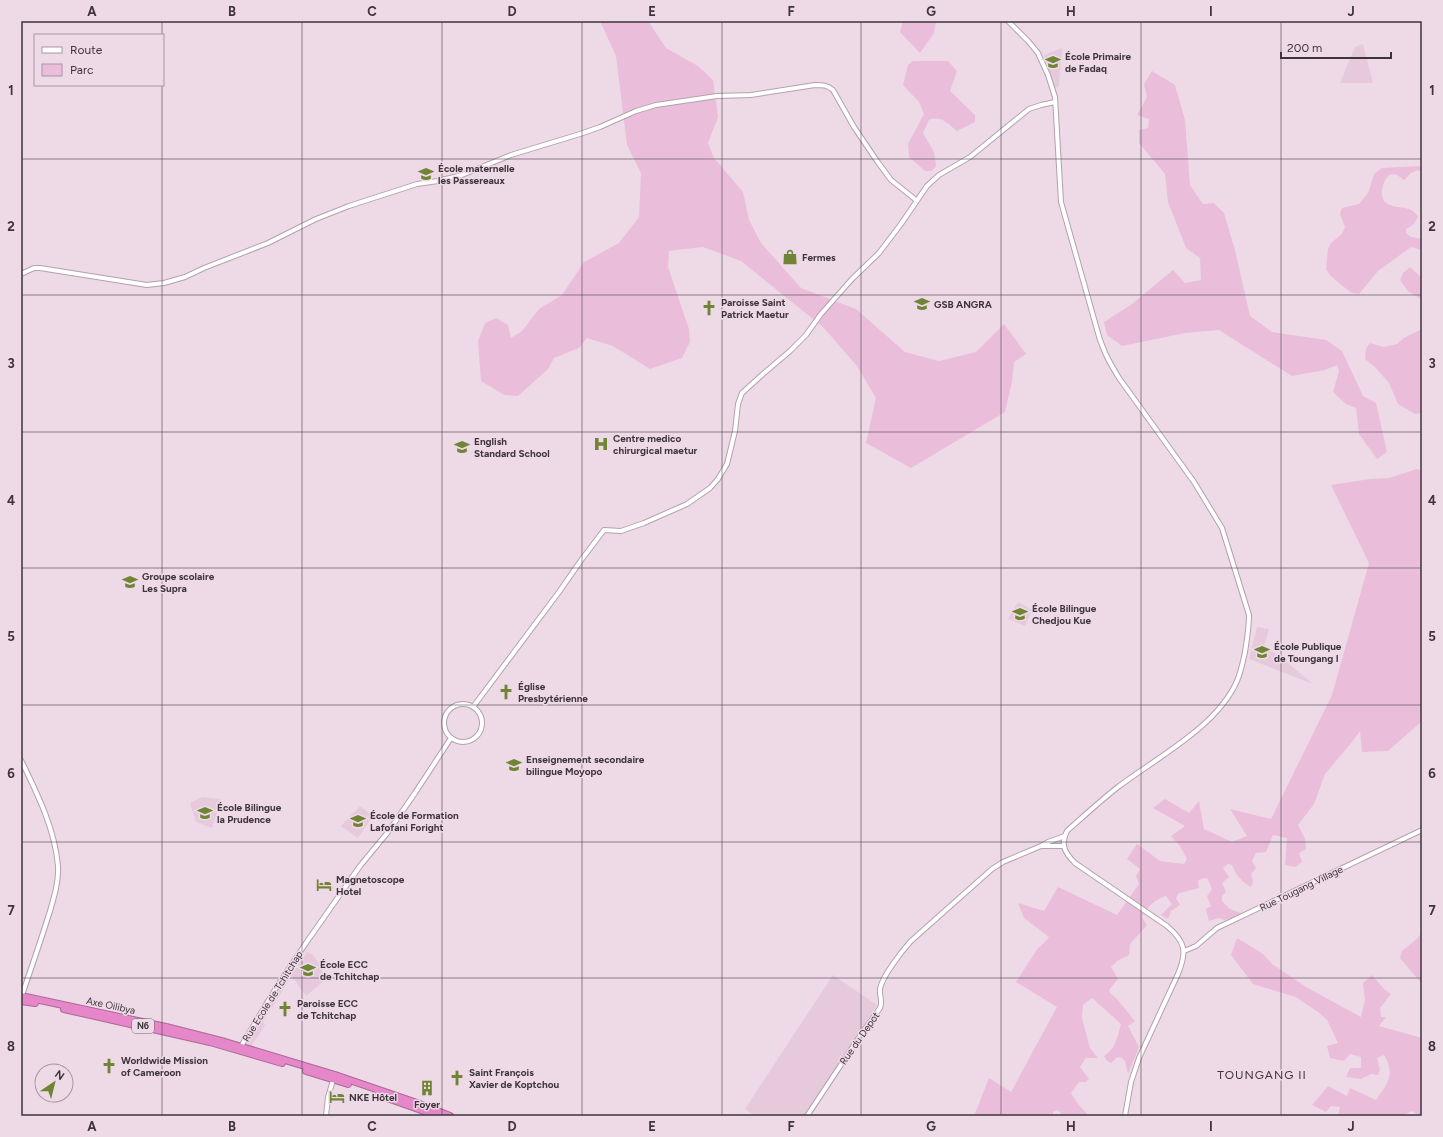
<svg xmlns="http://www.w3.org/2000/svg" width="1443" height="1137" font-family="Figtree,sans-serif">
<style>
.built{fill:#e6cadc}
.green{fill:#eabedb}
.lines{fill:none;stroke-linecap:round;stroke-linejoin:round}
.minor-casing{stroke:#b5a1ae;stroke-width:6}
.highway-casing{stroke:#aa6a97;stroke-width:8}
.minor{stroke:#fff;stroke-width:4}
.highway{stroke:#e587c9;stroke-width:6}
.grid{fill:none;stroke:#3d353a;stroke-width:1;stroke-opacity:0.55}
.labels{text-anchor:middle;stroke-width:3;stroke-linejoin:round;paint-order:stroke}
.shield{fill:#eed9e7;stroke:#72666e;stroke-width:1}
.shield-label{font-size:9px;font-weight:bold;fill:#3d353a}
.poi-label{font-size:10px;font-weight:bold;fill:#3d353a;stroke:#eed9e7;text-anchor:start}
.street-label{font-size:10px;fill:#3d353a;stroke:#eed9e7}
.quarter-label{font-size:12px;letter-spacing:1px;fill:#3d353a;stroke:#eed9e7}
.neatline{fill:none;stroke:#3d353a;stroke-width:1.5}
.grid-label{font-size:13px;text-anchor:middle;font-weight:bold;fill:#3d353a}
</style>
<rect width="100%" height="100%" fill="#eed9e7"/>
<!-- built -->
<g class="built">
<path d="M1363 44 1373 83H1340L1355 47Z"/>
<path d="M1062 48 1059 86 1055 89 1044 55Z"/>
<path d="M1018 602 1032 610 1025 626 1008 619Z"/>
<path d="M1257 627 1269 629 1264 646 1282 658 1313 684 1249 659Z"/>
<path d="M202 797 220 799V803L212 828 196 822 190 803Z"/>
<path d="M360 806 373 816 358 838 341 826Z"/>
<path d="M307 952 313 955 320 965 325 980 306 996 291 975Z"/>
<path d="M833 975 877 1005 804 1116H755L745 1109Z"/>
<path d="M281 977 289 980 263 1022 265 1025 250 1048 239 1044 257 1016 265 999H266Z"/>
</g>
<!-- green -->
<g class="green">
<path d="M600 21H648L666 48 698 66 713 80 718 117 708 143 714 158 743 192 749 220 761 243 801 288 856 309 905 352 939 361 976 352 1004 324 1026 354 1014 362 1012 382 1005 412 911 468 866 443 876 398 857 366 824 328 741 261 703 247 669 251 668 267 689 329 690 342 682 358 650 369 613 346 587 338 579 348 554 358 548 369 518 396 504 395 481 381 478 341 485 323 496 318 508 325 511 338 522 331 539 309 562 295 584 262 619 243 639 217 641 173 627 145 616 56Z"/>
<path d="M903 21H936L934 33 920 53 900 32Z"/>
<path d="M913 61H948L957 71 950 91 975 115V122L957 131C947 123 941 115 929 120L923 133 934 152 936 166 932 171H925L909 157 908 144 924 114 919 102 903 85 908 65Z"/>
<path d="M1152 71 1175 85 1185 120 1190 185 1203 204 1214 203 1224 213 1235 250 1250 316 1272 332 1326 340 1342 351 1363 396 1376 403 1387 452 1377 459 1359 434 1356 408 1346 404 1333 392 1339 371 1337 365 1325 370 1292 376 1219 330 1185 333 1122 346 1107 335 1104 322 1132 304 1173 270 1185 283 1201 280 1200 258 1186 248 1168 202 1165 174 1139 143V130L1148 128 1149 119 1137 115 1147 97 1144 84Z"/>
<path d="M1422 166V172L1418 170 1411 173 1404 180C1401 178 1397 174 1393 174 1384 174 1378 196 1385 202 1395 211 1411 203 1418 217 1415 223 1412 226 1406 229V233L1411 237 1422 239V250L1411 247 1378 271 1359 294 1352 293 1340 284 1330 275 1326 269 1328 249 1331 243 1342 234 1345 227 1340 214 1342 208 1359 204 1368 193 1374 174 1382 168Z"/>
<path d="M1410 267 1422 278V300L1408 291 1400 280 1403 273Z"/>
<path d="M1422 329V413L1415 414 1398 404 1389 383 1375 367 1365 359 1366 349 1370 343 1384 347 1397 344 1404 338Z"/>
<path d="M1417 469 1422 471V721L1388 751 1362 752 1360 731 1352 742 1325 774 1314 804 1298 825 1305 839 1306 849 1299 853 1302 862 1295 867 1285 865 1287 838 1273 835 1266 852 1256 853 1252 861 1256 868 1251 874 1253 882 1251 887C1242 882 1236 875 1232 865L1228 864 1223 868 1229 877 1222 883 1226 892 1222 896V901L1230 909 1243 914 1225 920 1219 918 1209 921 1206 909 1211 906 1207 896 1212 889 1207 878 1201 879 1198 881 1199 888 1179 893 1176 898 1180 905 1171 911 1168 919 1161 915 1172 904 1166 896C1154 900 1148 906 1142 917L1147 925 1130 944 1129 955 1117 961 1111 967 1118 979 1109 990 1110 993 1117 999 1135 1021 1128 1026 1139 1047 1128 1074 1125 1061 1121 1057 1116 1058 1111 1063 1107 1061 1104 1056C1116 1048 1117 1038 1121 1024L1092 998 1083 1005 1082 1018 1090 1048 1098 1058H1086L1080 1067 1089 1079 1085 1082H1079L1071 1093 1079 1105 1089 1116H1059L1061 1113 1057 1110 1053 1112V1116H974L989 1078 1011 1092 1057 1007 1016 982 1038 948 1043 944 1049 937 1024 918 1018 903 1044 911 1058 887 1117 915 1139 884 1136 876 1140 869 1127 859 1137 844 1160 861 1184 864 1187 859 1180 846 1171 836 1185 826 1153 808 1165 799 1189 813 1199 801 1204 829 1232 842 1247 836 1230 809 1271 819 1332 695 1369 563 1331 485 1370 479 1389 478Z"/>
<path d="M1422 932V987V984L1400 958 1402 951 1418 938Z"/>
<path d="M1237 938 1263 954 1272 964 1306 987 1361 1017 1365 1000 1363 983 1372 975 1384 989 1391 994 1380 1008 1381 1017H1386L1379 1026 1422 1038V1116H1419L1412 1111 1402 1116H1338L1340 1107 1331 1106 1326 1112 1312 1105 1328 1086 1347 1096 1350 1088 1376 1100C1387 1084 1396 1075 1384 1055L1377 1058 1380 1070 1378 1075 1371 1074 1361 1079 1346 1077 1350 1068H1361V1057L1350 1054 1344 1061 1330 1058 1327 1046 1338 1043 1327 1020 1318 1012 1296 997 1253 984 1231 955Z"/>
</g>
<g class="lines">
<!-- minor casing -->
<g class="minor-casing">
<g id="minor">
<path d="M1008 21 1028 41 1038 53 1048 75 1055 97 1061 202 1096 326C1101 347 1108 360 1119 378L1194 482 1222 528 1249 615C1249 628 1247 639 1245 652 1243 661 1241 672 1237 681 1217 727 1156 758 1118 787 1100 801 1084 816 1067 831 1060 845 1065 853 1075 863L1167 926C1186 942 1187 952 1178 974L1139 1058 1131 1082 1125 1116"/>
<path d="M21 274 34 268H40L147 285 164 283 185 277 204 268 268 243 316 219 349 206 417 184 438 181 462 175 511 155 580 134 600 127 636 111 656 105 717 96 751 95 815 85C823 85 827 85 833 90L854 127 877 161 891 180 916 200"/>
<circle cx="463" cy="723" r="19"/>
<path d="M473 707 559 592 582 559 604 530 621 531 644 523 687 504 710 488 718 479 727 464 735 431 738 404 742 393 763 374 790 351 806 335 821 314 852 279 879 253 901 224 927 186 939 175 970 157 1029 109 1041 105 1055 102"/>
<path d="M21 760C37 793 55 829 58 866 59 881 54 897 50 911 41 940 31 969 21 998"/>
<path d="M1042 846H1064"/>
<path d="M1184 951 1196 946 1217 928 1422 830"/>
<path d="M240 1048 276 988 306 943 360 866 388 832 415 793 451 738"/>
<path d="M326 1116 328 1097 334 1077"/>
<path d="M807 1116 862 1033 880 1008C883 1001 879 995 880 989 882 976 903 950 911 941L992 869 1003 862 1041 846 1048 842 1065 836"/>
</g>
</g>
<!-- highway casing -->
<g class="highway-casing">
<g id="highway">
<path d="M21 996 166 1027 225 1042 335 1075 417 1103 450 1116"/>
<path d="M21 1001 35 1003"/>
<path d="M64 1009 210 1042 282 1063"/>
<path d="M306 1071 348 1084"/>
<path d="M376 1094 438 1116"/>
</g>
</g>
<!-- minor -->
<use href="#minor" class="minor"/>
<!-- highway -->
<use href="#highway" class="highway"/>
</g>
<!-- grid -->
<path class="grid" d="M162 21V35M302 21V1116M442 21V1116M582 21V1116M722 21V1116M861 21V1116M1001 21V1116M1141 21V1116M1281 21V1116M162 85V1116M21 159H1422M21 295H1422M21 432H1422M21 568H1422M21 705H1422M21 842H1422M21 978H1422"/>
<!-- icons -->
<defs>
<g id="school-bare" transform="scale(1.2)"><path d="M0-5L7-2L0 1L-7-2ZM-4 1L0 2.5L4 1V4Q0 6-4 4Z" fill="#708435" stroke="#eed9e7" stroke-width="2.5" paint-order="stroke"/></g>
<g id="shop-bare" transform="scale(1.2)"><path d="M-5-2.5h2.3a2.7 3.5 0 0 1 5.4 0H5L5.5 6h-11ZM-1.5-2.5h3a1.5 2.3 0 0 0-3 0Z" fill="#708435" stroke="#eed9e7" stroke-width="2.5" paint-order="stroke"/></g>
<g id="church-bare" transform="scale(1.2)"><path d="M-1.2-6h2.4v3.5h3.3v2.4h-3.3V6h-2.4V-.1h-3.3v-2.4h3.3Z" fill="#708435" stroke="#eed9e7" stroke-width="2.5" paint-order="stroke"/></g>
<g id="hospital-bare" transform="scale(1.2)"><path d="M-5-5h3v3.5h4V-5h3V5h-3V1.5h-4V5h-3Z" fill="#708435" stroke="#eed9e7" stroke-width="2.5" paint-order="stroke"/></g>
<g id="university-bare" transform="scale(1.2)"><path d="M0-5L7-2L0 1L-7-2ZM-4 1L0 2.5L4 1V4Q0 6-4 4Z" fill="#708435" stroke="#eed9e7" stroke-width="2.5" paint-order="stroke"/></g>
<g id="hotel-bare" transform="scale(1.2)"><path d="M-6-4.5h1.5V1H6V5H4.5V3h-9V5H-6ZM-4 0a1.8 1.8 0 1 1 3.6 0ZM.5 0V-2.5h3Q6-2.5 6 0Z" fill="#708435" stroke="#eed9e7" stroke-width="2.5" paint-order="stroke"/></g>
<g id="building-bare" transform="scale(1.2)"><path d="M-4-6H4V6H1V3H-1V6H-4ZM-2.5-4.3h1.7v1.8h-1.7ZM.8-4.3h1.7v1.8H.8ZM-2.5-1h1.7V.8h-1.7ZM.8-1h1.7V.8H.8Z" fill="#708435" stroke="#eed9e7" stroke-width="2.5" paint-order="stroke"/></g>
</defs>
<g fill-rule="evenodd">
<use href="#school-bare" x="1053" y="62"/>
<use href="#school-bare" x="426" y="174"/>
<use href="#shop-bare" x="790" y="257"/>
<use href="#school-bare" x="922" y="304"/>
<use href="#church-bare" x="709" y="308"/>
<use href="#hospital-bare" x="601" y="444"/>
<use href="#school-bare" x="462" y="447"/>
<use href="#school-bare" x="130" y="582"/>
<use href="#school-bare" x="1020" y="614"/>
<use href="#school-bare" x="1262" y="652"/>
<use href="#church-bare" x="506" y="692"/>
<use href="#school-bare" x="514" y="765"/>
<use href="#school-bare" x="205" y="813"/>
<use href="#university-bare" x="358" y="821"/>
<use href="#hotel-bare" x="324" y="885"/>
<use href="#school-bare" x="308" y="970"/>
<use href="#church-bare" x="285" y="1009"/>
<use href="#church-bare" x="109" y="1066"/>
<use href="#church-bare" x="457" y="1078"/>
<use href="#building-bare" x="427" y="1088"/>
<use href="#hotel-bare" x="337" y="1097"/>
</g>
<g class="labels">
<!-- shield labels -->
<rect class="shield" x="132" y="1019" width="22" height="14" rx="3"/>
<g class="shield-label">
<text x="143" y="1029">N6</text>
</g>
<!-- poi labels -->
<g class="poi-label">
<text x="1065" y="60">École Primaire<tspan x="1065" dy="12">de Fadaq</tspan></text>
<text x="438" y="172">École maternelle<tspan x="438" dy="12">les Passereaux</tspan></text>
<text x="802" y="261">Fermes</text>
<text x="721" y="306">Paroisse Saint<tspan x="721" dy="12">Patrick Maetur</tspan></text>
<text x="934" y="308">GSB ANGRA</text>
<text x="613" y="442">Centre medico<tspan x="613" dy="12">chirurgical maetur</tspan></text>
<text x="474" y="445">English<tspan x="474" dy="12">Standard School</tspan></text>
<text x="142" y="580">Groupe scolaire<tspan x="142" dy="12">Les Supra</tspan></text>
<text x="1032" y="612">École Bilingue<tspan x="1032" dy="12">Chedjou Kue</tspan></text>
<text x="1274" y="650">École Publique<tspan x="1274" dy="12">de Toungang I</tspan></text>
<text x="518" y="690">Église<tspan x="518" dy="12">Presbytérienne</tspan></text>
<text x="526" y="763">Enseignement secondaire<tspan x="526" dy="12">bilingue Moyopo</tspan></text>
<text x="217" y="811">École Bilingue<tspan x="217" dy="12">la Prudence</tspan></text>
<text x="370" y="819">École de Formation<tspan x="370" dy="12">Lafofani Foright</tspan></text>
<text x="336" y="883">Magnetoscope<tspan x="336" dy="12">Hotel</tspan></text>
<text x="320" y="968">École ECC<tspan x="320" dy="12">de Tchitchap</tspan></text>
<text x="297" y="1007">Paroisse ECC<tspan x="297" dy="12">de Tchitchap</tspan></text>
<text x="121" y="1064">Worldwide Mission<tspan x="121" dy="12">of Cameroon</tspan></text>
<text x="469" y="1076">Saint François<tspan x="469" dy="12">Xavier de Koptchou</tspan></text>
<text x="349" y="1101">NKE Hôtel</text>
<text x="427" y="1108" text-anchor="middle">Foyer</text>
</g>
<!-- street labels -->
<g class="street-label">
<text transform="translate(1301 888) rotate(-26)" y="4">Rue Tougang Village</text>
<text transform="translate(272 996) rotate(-58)" y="4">Rue Ecole de Tchitchap</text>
<text transform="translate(111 1005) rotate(12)" y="4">Axe Oilibya</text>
<text transform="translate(859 1038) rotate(-55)" y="4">Rue du Depot</text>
</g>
<!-- quarter labels -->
<g class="quarter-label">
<text x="1262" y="1079">TOUNGANG II</text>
</g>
</g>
<!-- border -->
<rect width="1443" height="1137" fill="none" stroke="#eed9e7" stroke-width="44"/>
<!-- legend -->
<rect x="34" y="34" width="130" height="52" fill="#eed9e7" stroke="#a797a2"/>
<rect x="42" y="47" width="20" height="6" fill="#ffffff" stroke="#a797a2"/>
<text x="70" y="54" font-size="12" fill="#3d353a">Route</text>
<rect x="42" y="64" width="20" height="12" fill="#eabedb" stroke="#a797a2"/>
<text x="70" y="74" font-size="12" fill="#3d353a">Parc</text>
<!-- north arrow -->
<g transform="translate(54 1083) rotate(35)"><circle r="19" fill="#eed9e7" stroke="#a797a2"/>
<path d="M0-3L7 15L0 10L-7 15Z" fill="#708435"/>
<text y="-6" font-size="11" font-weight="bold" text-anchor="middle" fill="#3d353a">N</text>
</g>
<!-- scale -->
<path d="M1281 52v6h110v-6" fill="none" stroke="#3d353a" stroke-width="2"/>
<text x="1287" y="52" font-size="12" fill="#3d353a" stroke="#eed9e7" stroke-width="3" paint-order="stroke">200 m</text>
<rect x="22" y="22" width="1399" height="1093" class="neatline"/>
<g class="grid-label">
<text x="92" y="16">A</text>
<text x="232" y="16">B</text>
<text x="372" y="16">C</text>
<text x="512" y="16">D</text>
<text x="652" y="16">E</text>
<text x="791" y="16">F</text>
<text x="931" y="16">G</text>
<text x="1071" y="16">H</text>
<text x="1211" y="16">I</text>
<text x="1351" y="16">J</text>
<text x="11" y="95">1</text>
<text x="1432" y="95">1</text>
<text x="11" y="231">2</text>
<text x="1432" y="231">2</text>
<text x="11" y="368">3</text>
<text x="1432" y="368">3</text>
<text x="11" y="505">4</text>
<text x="1432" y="505">4</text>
<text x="11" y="641">5</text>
<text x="1432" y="641">5</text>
<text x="11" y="778">6</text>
<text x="1432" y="778">6</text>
<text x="11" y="915">7</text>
<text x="1432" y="915">7</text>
<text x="11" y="1051">8</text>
<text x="1432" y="1051">8</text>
<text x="92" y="1131">A</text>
<text x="232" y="1131">B</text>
<text x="372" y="1131">C</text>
<text x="512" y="1131">D</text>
<text x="652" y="1131">E</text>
<text x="791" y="1131">F</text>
<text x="931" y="1131">G</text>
<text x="1071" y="1131">H</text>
<text x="1211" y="1131">I</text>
<text x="1351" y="1131">J</text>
</g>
</svg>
